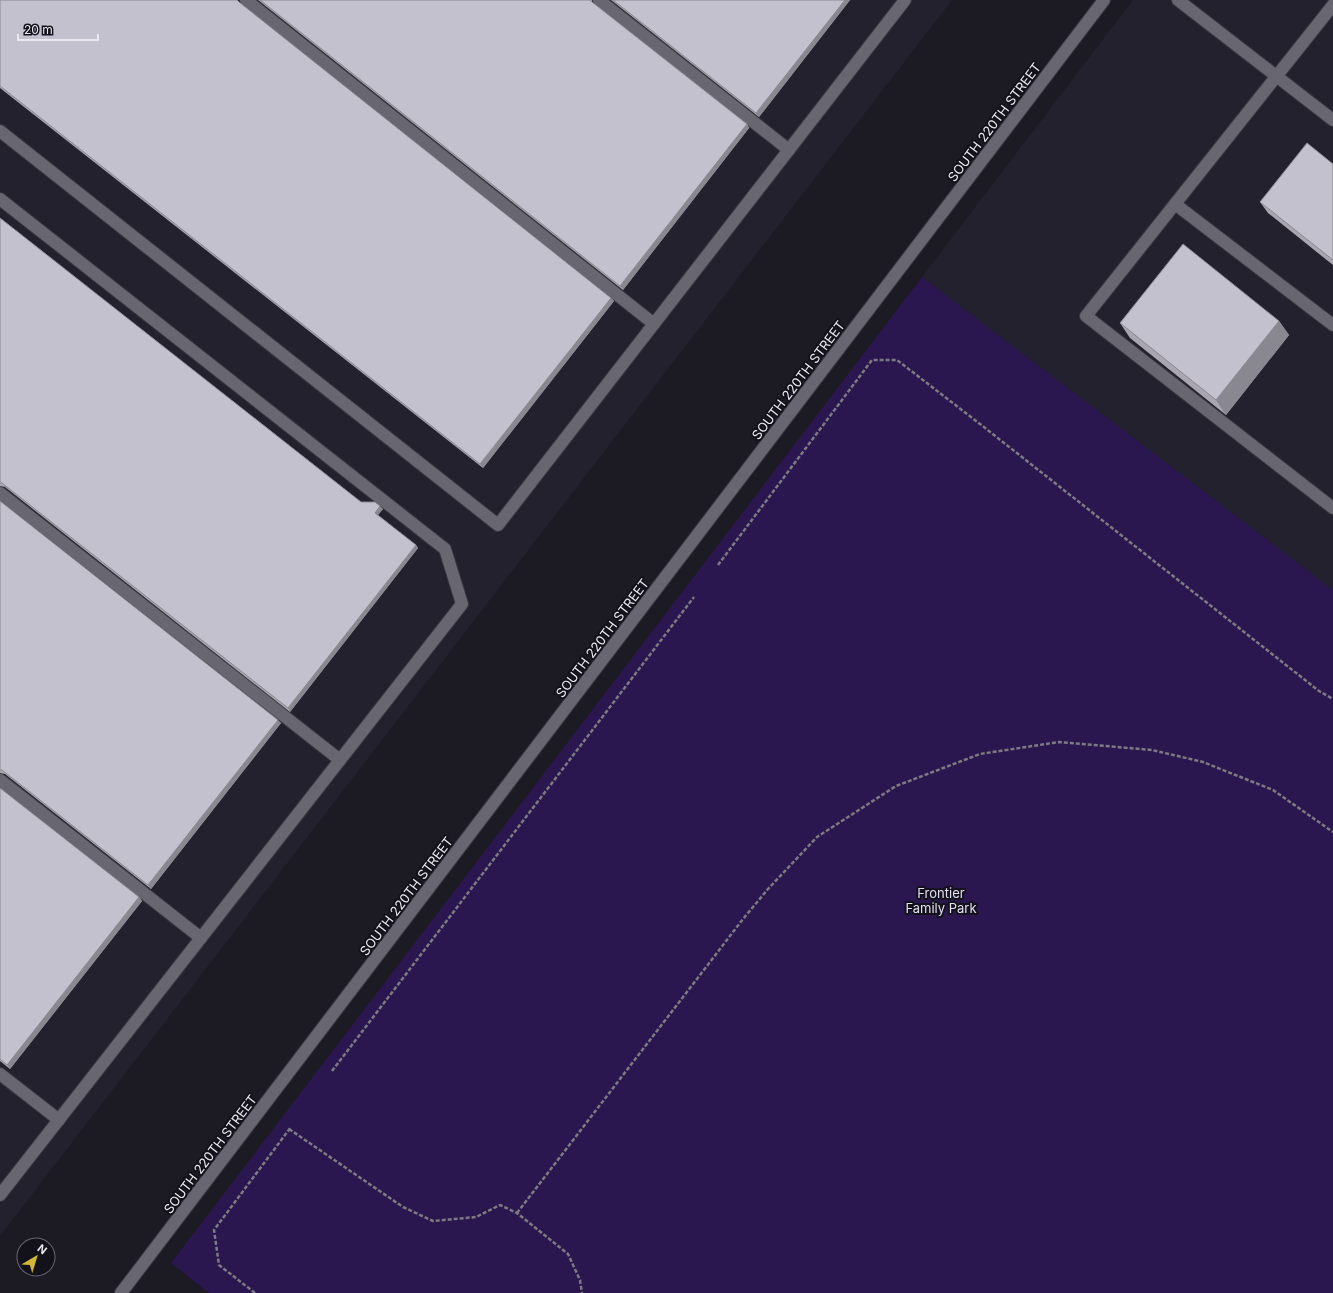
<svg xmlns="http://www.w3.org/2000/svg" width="1333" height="1293" font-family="Inter,sans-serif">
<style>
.built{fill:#24212f}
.green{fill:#2b174f}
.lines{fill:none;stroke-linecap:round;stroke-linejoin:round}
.lane-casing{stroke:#39373f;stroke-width:14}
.street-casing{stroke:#39373f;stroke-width:14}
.path{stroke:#7c7b82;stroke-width:2.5;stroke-dasharray:4 2;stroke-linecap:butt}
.lane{stroke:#686671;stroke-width:12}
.street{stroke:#686671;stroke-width:12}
.wall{fill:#a9a6b1}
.shaded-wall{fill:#898790}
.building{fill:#c4c1ce;stroke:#898790}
.labels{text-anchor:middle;stroke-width:4;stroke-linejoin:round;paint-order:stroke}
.street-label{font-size:13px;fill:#eae9ef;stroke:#13111a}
.park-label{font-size:13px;fill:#e3def4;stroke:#13111a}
</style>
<rect width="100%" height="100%" fill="#1c1a23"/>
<!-- built -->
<g class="built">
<path d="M0 0H952L0 1236Z"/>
<path d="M1133 0H1333V590L922 277Z"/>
</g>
<!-- green -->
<path class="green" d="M922 277 1333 590V1293H209L171 1263Z"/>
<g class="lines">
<!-- lane casing -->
<g class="lane-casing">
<g id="lane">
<path d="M246 0 654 324"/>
<path d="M599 0 789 150"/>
<path d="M1178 0 1333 120"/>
<path d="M1333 5 1086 316 1333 508"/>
<path d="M0 131 498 525 905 0"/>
<path d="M0 199 445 549 462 604 0 1195"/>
<path d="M1175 204 1333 325"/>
<path d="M0 493 340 760"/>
<path d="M0 780 201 938"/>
<path d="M0 1074 59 1120"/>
</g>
</g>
<!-- street casing -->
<g class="street-casing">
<path id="street" d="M121 1293 1104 0"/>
</g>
<!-- path -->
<g class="path">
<path d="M718 565 872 360H897L980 424 1319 691 1333 699"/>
<path d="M332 1071 694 597"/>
<path d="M289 1129 403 1207 433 1221 476 1217 500 1205 517 1213 568 1254 580 1280 582 1293"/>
<path d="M517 1213 743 919 768 889 817 837 896 786 980 754 1059 742 1152 750 1203 762 1273 790 1333 832"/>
<path d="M255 1293 219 1265 214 1230 291 1127"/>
</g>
<!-- lane -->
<use href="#lane" class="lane"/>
<!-- street -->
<use href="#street" class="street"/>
</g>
<!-- wall -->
<g class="wall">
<path d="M0 0 239 2 611 298 614 301 483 468 0 88Z"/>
<path d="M258 0H592V2L747 124 749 128 623 290Z"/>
<path d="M611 0H850L759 117Z"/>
<path d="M1333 164V265L1268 213 1260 202Z"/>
<path d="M0 218 361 502 383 509 378 515 416 545 418 548 290 712 5 487 0 486Z"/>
<path d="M1279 321 1289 335 1226 415 1130 338 1120 323Z"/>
<path d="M0 501 281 723 151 889 5 774 0 773Z"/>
<path d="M0 788 139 897 142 901 10 1069 0 1061Z"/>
</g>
<!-- shaded-wall -->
<g class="shaded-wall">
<path d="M845 0H850L759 117 756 113Z"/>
<path d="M747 124 749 128 623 290 620 286Z"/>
<path d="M611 298 614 301 483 468 480 464Z"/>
<path d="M1279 321 1289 335 1226 415 1216 400Z"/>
<path d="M380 506 383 509 377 516 375 513Z"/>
<path d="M416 545 418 548 290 712 288 708Z"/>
<path d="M278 720 281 723 151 889 148 885Z"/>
<path d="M139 897 142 901 10 1069 7 1065Z"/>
</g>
<!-- building -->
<g class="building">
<path d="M0 0H237L239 2 611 298 480 464 0 86Z"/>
<path d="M260 0H590L592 2 747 124 620 286Z"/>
<path d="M613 0H845L756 113Z"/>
<path d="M1307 143 1333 164V260L1260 202Z"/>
<path d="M0 218 361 502H375L380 506 375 513 416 545 288 708 2 483H0Z"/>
<path d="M1183 244 1279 321 1216 400 1120 323Z"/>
<path d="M0 501 278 720 148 885 2 770H0Z"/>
<path d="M0 788 139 897 7 1065 0 1059Z"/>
</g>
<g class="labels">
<!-- street labels -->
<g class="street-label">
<text transform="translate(994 122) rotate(-53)" y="5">SOUTH 220TH STREET</text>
<text transform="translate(798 380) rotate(-53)" y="5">SOUTH 220TH STREET</text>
<text transform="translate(602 638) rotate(-53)" y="5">SOUTH 220TH STREET</text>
<text transform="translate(406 896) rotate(-53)" y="5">SOUTH 220TH STREET</text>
<text transform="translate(210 1154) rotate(-53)" y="5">SOUTH 220TH STREET</text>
</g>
<!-- park labels -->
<g class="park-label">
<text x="941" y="898">Frontier<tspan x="941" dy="15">Family Park</tspan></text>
</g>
</g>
<!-- north arrow -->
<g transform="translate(36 1257) rotate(38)"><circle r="19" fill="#13111a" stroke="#69676f"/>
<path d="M0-3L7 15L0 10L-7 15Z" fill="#d2b635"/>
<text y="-6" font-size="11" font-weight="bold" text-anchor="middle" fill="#eae9ef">N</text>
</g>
<!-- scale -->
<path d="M18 34v6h80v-6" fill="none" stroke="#eae9ef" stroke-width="2"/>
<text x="24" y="34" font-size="12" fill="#eae9ef" stroke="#13111a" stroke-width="3" paint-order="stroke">20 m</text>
</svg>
